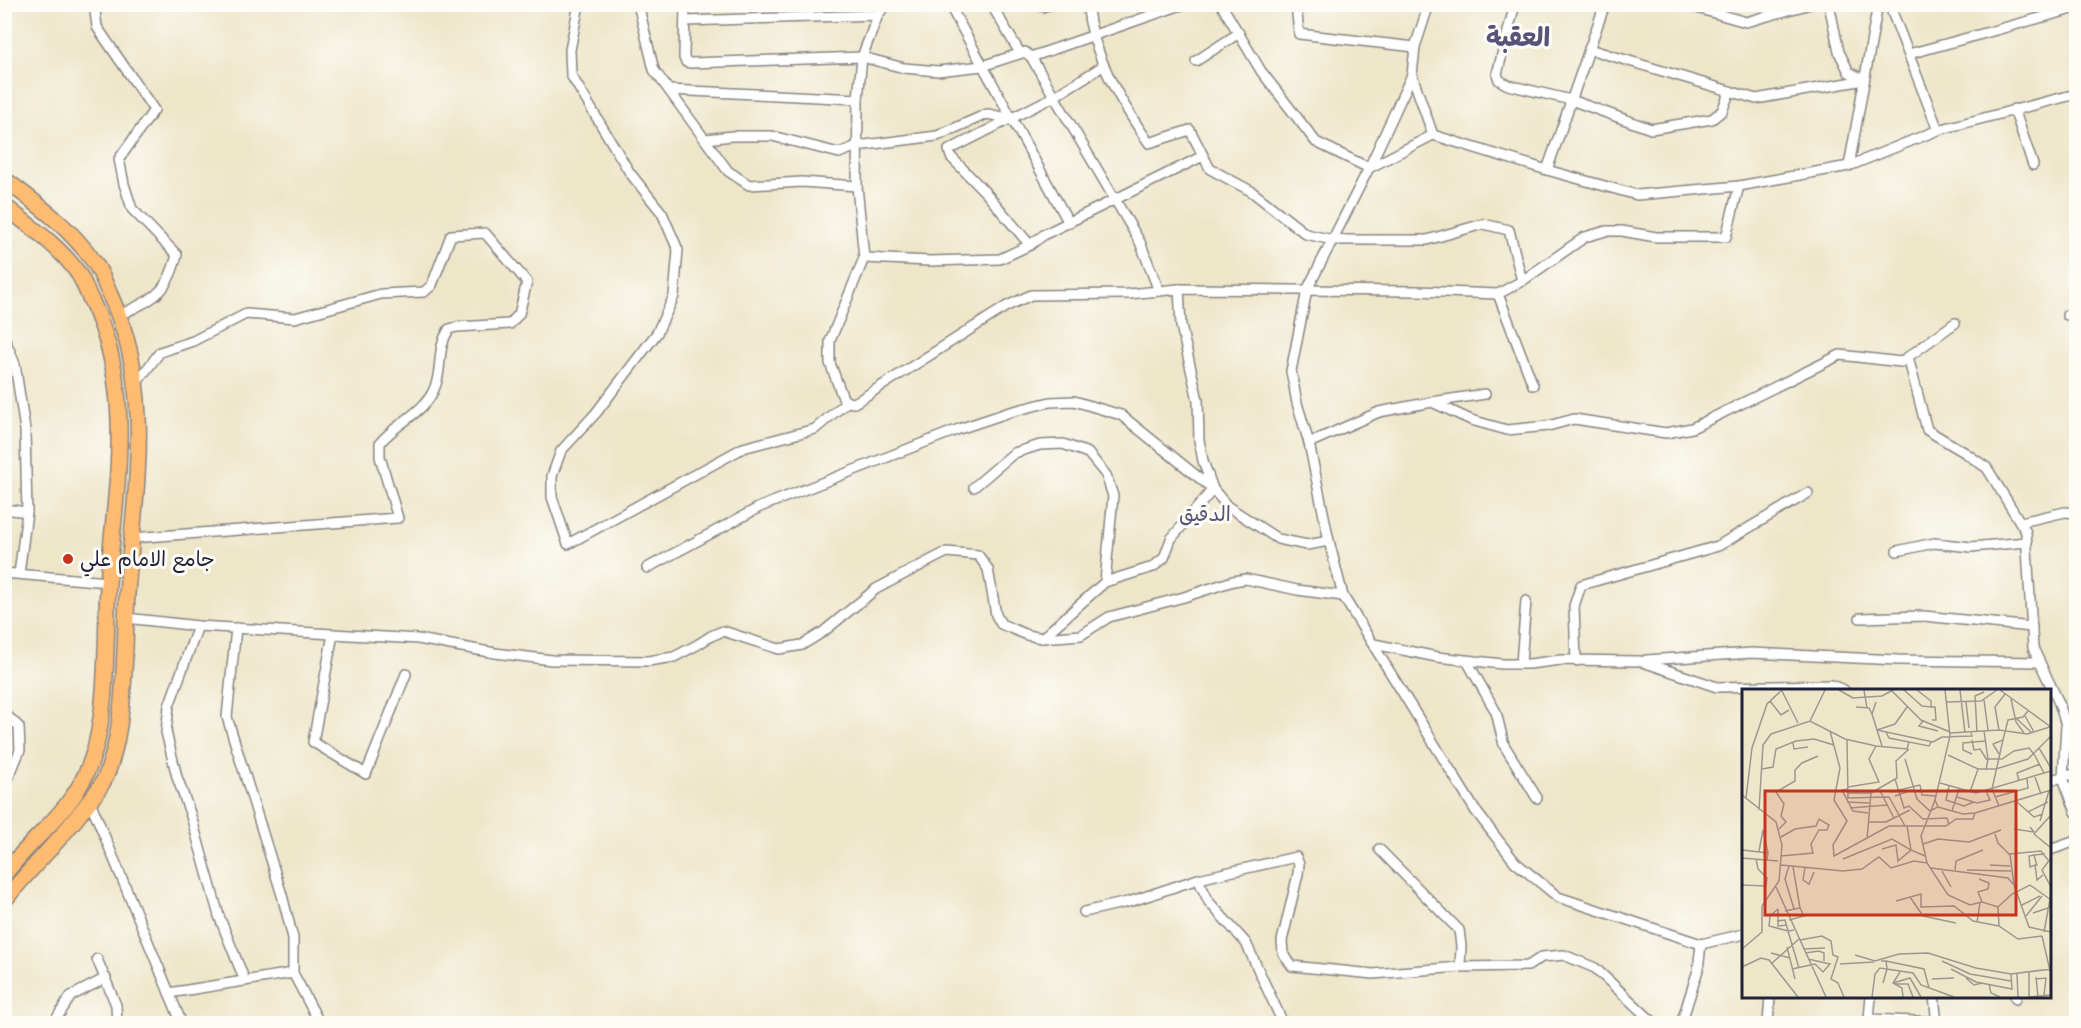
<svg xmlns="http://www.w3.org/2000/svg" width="2081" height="1028" font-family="Mali,'Playpen Sans Arabic',sans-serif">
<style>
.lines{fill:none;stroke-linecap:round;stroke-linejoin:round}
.street-casing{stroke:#888482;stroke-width:12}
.primary-casing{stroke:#888482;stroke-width:18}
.street{stroke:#fff;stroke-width:9}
.primary{stroke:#ffbb71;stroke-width:15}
.poi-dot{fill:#c8321e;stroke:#fdfcf7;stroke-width:2}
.labels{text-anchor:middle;stroke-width:6;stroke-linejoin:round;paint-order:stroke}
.poi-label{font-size:20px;fill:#22223b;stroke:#fdfcf7;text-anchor:start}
.neighbourhood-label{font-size:21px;fill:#595279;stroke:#fdfcf7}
.district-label{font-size:26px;font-weight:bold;fill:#595279;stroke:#fdfcf7}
.inset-road{fill:none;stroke:#9c9890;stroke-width:1.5}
.view{fill:#c8321e;fill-opacity:0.15;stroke:#c8321e;stroke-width:3}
.inset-edge{fill:none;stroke:#22223b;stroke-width:3}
</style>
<rect width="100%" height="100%" fill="#fdfcf7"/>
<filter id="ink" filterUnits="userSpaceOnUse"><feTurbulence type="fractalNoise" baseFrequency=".0167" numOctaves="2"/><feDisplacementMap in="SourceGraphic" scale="12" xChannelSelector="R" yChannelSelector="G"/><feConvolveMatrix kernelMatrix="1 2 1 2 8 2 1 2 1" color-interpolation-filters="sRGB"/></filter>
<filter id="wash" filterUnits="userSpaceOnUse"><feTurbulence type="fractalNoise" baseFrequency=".008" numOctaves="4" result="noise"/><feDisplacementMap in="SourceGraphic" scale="24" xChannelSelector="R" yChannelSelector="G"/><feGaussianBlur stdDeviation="1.35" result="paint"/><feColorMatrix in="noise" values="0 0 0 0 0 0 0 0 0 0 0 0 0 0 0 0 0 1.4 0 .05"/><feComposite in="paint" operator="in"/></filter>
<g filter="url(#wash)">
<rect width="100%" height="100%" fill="#eee6c9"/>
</g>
<g filter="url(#ink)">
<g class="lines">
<!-- street casing -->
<g class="street-casing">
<g id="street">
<path d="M100 4 95 11 97 27 154 110 119 159 124 184 132 209 177 255C166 296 155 297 120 315"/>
<path d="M579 4 570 50 571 75 630 173 662 213 678 250 674 296 657 333 596 413 561 451 552 476V497L568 544 743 448 815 429 847 402 854 403 861 399 1007 306 1031 295 1129 294 1179 289 1417 291 1498 294 1522 281 1585 237 1606 231H1622L1656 237H1726L1739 186"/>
<path d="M638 4 654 70 728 171 749 185 802 182 857 186"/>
<path d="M685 4 684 58 686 62 691 63 862 57 904 68 938 71 982 66 1025 52 1031 57 1140 242 1159 291"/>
<path d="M949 4 1069 223"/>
<path d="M991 4 1020 53"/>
<path d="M1087 4C1093 57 1120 101 1149 143L1190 130 1210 169 1251 191 1306 234 1333 240H1427L1483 224 1509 230 1522 281"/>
<path d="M1221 4 1261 71 1316 142 1369 168 1433 135 1412 75"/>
<path d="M1296 4 1299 34 1415 47"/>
<path d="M1429 4 1415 47 1412 75 1369 168 1307 290 1291 371 1297 403 1309 443 1329 541 1343 596 1475 810 1515 862 1558 897 1701 944 1744 934"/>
<path d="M1515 4 1497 74 1499 80 1508 85 1571 100 1651 129 1712 119 1722 111 1730 91"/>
<path d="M1683 4 1746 22 1810 4"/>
<path d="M1829 4 1839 52 1849 72 1864 80"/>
<path d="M1889 4 1938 130"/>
<path d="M1042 7 1051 4"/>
<path d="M685 21 878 15"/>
<path d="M1589 49 1756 99 1864 80"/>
<path d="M1909 54 2076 8"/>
<path d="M1031 57 1184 4"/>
<path d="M1196 61 1239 33"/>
<path d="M669 90 858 99"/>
<path d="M2014 109 2033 165"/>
<path d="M1433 135 1547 170 1637 195 1739 186 1849 166 1938 130 2076 94"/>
<path d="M706 139 732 136H772L839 153 857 146 937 136 987 114 1013 119"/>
<path d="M1849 166 1878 4"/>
<path d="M1547 170 1605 4"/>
<path d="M1030 245 986 193 951 157 949 150 1055 96 1103 66"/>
<path d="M864 258 930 261 1000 259 1030 245 1045 234 1203 156"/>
<path d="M1179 289 1181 326 1198 400 1199 440 1203 461 1213 489 1227 506 1278 539 1307 545 1329 541"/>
<path d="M1498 294 1533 385"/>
<path d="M2067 315 2076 311"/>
<path d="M4 337 15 364 25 430 27 512"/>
<path d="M1908 357 1927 430 1964 452 1987 468 2026 532 2033 648 2059 703 2066 725 2063 778 2076 812"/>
<path d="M847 402 843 398 830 363V341L864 258 857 186 858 99 862 57 878 15 886 4"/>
<path d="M1432 402 1485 394"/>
<path d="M1309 443 1379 412 1432 402 1471 420 1507 430 1548 426 1574 419 1666 433 1692 428 1840 355 1901 362 1955 323"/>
<path d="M4 509 27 512 19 574"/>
<path d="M2021 522 2065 512 2076 513"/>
<path d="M132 538 398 518 380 457V443C396 423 426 412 435 387 443 367 436 350 449 329L457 327 510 324 519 314 527 282 485 233 451 235 432 285 424 292 381 294 295 318 246 314 193 341 160 352 135 385"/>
<path d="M1897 551 1934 543 1971 547 2027 542"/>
<path d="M647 568 760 507 959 429 1010 412 1050 402 1074 401 1121 415 1213 489 1171 539 1164 558 1153 567 1105 582 1113 496 1106 475 1088 453 1063 444 1040 445 1014 453 974 487"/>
<path d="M4 573 108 582"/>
<path d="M126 618 198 626 418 639 495 653 552 660 648 661 674 657 697 645 711 636 723 631 779 649 802 645 823 632 876 589 931 560 947 552 978 555 988 569 996 615 1001 624 1027 635 1042 638 1081 635 1109 617 1184 597 1233 581 1246 579 1297 590 1343 596"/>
<path d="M1860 618 1924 616 2032 627"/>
<path d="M198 626 169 706 166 732 177 777 191 816 219 916 245 981"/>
<path d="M333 634 313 742 366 774 406 674"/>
<path d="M1042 638 1105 582"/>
<path d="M1374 644 1437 657 1503 664H1529L1561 660 1640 661 1717 687 1831 685 1844 690"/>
<path d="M1646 660 1752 653 1898 660 2039 662"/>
<path d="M1467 661 1496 712 1504 745 1537 798"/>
<path d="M1576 661 1574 606 1581 585 1718 546 1808 493"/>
<path d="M1521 663 1526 601"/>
<path d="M4 713 19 727 20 750 4 789"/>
<path d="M2063 776 2076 774"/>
<path d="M2050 779 2063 778"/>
<path d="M90 801 182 1024"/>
<path d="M1379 849 1459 930 1461 946 1460 967"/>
<path d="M2050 850 2076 841"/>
<path d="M1198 879 1209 902 1246 943 1282 1021 1285 1024"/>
<path d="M1084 912 1132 901 1198 879 1296 857 1299 864 1298 874 1282 941 1283 953 1292 966 1373 974 1460 967 1528 966 1542 957 1564 955 1595 968 1655 1024"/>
<path d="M97 959 116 1005 117 1024"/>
<path d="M293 973 320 1024"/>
<path d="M169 993 293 973V938L282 895 227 717 236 628"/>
<path d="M1871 996 1869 1019 1937 1022"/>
<path d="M1934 996 1937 1024"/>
<path d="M2015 996 2016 999"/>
<path d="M53 1024 71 996 106 978"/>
<path d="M1681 1024 1698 970 1701 944"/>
<path d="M1768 1024 1770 996"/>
</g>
</g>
<!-- primary casing -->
<g class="primary-casing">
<g id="primary">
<path d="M4 179C37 204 71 228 94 262 101 271 105 284 110 295 156 392 134 492 127 594 124 649 127 728 105 778 100 789 91 799 84 808 60 841 29 869 4 901"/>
<path d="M4 206C30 226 59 246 78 273 84 282 87 293 92 302 136 394 115 487 108 584 105 638 109 714 90 764 73 811 32 837 4 875"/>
</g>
</g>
<!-- street -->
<use href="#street" class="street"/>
<!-- primary -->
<use href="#primary" class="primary"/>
</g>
</g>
<!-- markers -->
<circle class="poi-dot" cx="68" cy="559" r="6"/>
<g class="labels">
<!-- poi labels -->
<g class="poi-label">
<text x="80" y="566">جامع الامام علي</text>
</g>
<!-- neighbourhood labels -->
<g class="neighbourhood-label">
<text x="1205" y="521">الدقيق</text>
</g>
<!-- district labels -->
<g class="district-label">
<text x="1518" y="46">العقبة</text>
</g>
</g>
<!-- overview -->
<g transform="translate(1742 689)">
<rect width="309" height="309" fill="#eee6c9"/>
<path class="inset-road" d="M97 1 111 9 140 7 151 1M122 1 125 19M162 1 180 17 189 18V12L175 1M203 1 208 47 193 111 179 147 185 174 206 206 228 216 240 213 256 218 270 205 288 196 309 211M218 1 223 44M258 1 309 38M40 2 56 34M150 2 179 31 208 43M269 10 274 33 282 44M242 11 246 41M28 12 39 26 47 21M204 13 239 12 255 1M224 13 227 39M114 18 127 19 130 25 134 13M189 18H193L194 31H190M130 25 135 41 153 35 165 18M283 27 292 43M275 30 290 44M68 32 83 1M181 32 177 37 196 42M257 41 253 18 263 5M88 42 98 79 92 111 105 132 91 156 92 167 147 137H204L214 130H231L233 124M242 42 246 70M144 43 147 49 167 53M235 43 233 7 242 3M208 44 257 41 285 45 308 38M105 51 106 109 147 108 163 137M230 51 232 61 238 60 245 71M51 54 52 60 66 58M140 57 135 41 191 53 200 48 230 47 229 44M297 59 309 79M230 65 221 61V54L243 52M257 65 251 55 261 51 266 31 281 28 286 22M292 65 302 84M206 66 236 80H254L286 70 309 47M163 70 175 110 188 122 196 118 193 111M20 80 31 78 34 60 54 52 72 50 92 56M244 81 246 70H260L272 62 287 59 291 64M293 88 299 105M153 90 162 119 167 117 181 130 205 129 207 136M277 92 275 84 298 75M198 94 234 104 309 82M178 96 180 106 194 107M207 97 204 111 222 117 232 113M106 98 137 93 127 70 134 57M106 100 100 101 111 122 126 124M138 102 152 129M149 103 178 96M228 103 236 80M106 104H129M0 106 34 133 40 156 37 192 20 217V243L0 260M153 107 170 101M215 108 235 114 248 111 244 102M253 108 286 99 285 90M4 109 10 59 25 15 40 1M105 113 127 114M275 113 292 128 301 125M257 117 250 100 261 51M196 118 221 125 233 124 309 101M108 119 145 116M17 121 21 56 29 45 68 32 103 50 134 57 165 60 167 53 187 57 189 53M210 122 217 100M286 123 306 113M309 126 292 145 309 159M298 132 307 102M127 133H144L168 121M165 137 169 161 183 167M37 140 44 133 39 127 42 115 34 103 53 92V81L60 74 76 67M272 140 292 143 288 138M253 145 256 154 268 166 272 196 287 238 309 243M125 150 129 104 155 89 154 72 167 60M181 155 196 150 227 153 259 141M0 161 26 164 25 171M17 162 21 141 26 164M267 165 299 162 306 171M292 166 287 167 288 178 293 176 295 191 301 186M39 167 71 164 69 155 77 141H85L87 136 77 130 74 137 53 140 39 148M0 169 36 172M309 169 300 181 309 198M101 170 150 150 169 161 156 172 154 156 140 160M39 176 101 182 120 180 137 168 149 179 172 172 185 174M248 176 268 177M47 177 43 190 52 220M295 177 292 166 303 165M63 178 61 191 67 195 72 183M189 179 266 189 272 196M213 181 214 172 241 161M225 181 269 182M200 182 209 198M237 190 247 194 246 200 236 203 240 213M0 196 24 197 25 189 16 180 14 170M34 198 84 308M168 208 181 227 214 234M154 212 179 205V218L212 217 231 232 257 237 276 250 300 247M280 216 298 207M256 218 257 237M36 220V237L45 236M43 222 58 219 51 178M291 224 309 218M284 227 300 207M47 231 62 227 58 219M35 232 43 231 46 242 27 237 28 227 36 220M235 233 238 214M52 241 46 242 57 279M302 243 309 205M300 247 309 286M58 251 80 247 89 252 91 266 96 268 89 290 96 294 102 308M45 258 53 290M61 260 83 259M29 264 48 269M63 264 77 262 82 264V272M113 266 133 272 157 265 186 264 234 279 269 285 309 280M139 272H144L145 280 171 284 179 296 212 308M144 272 182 280 187 299M200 272 228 285 269 292M30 274 57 250M98 275 132 273M0 278 19 269 27 271 56 308M50 280 73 275 81 283 88 275 66 270M209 280 234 293 270 300 269 285M158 283 151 294 160 299 161 308M275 285 276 308M294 288 296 308M224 289 232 296 240 294M190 290 212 289M294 290 304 289 302 306M151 294 168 289 179 308M153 295H166L171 308M247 295 249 304 258 308M130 308 133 285 138 279 145 280 141 294M287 308V283M288 308 309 306"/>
<path class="view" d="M23 102H274V226H23Z"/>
<rect width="309" height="309" class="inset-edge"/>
</g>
<!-- margin -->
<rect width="2081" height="1028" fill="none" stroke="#fdfcf7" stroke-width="24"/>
</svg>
